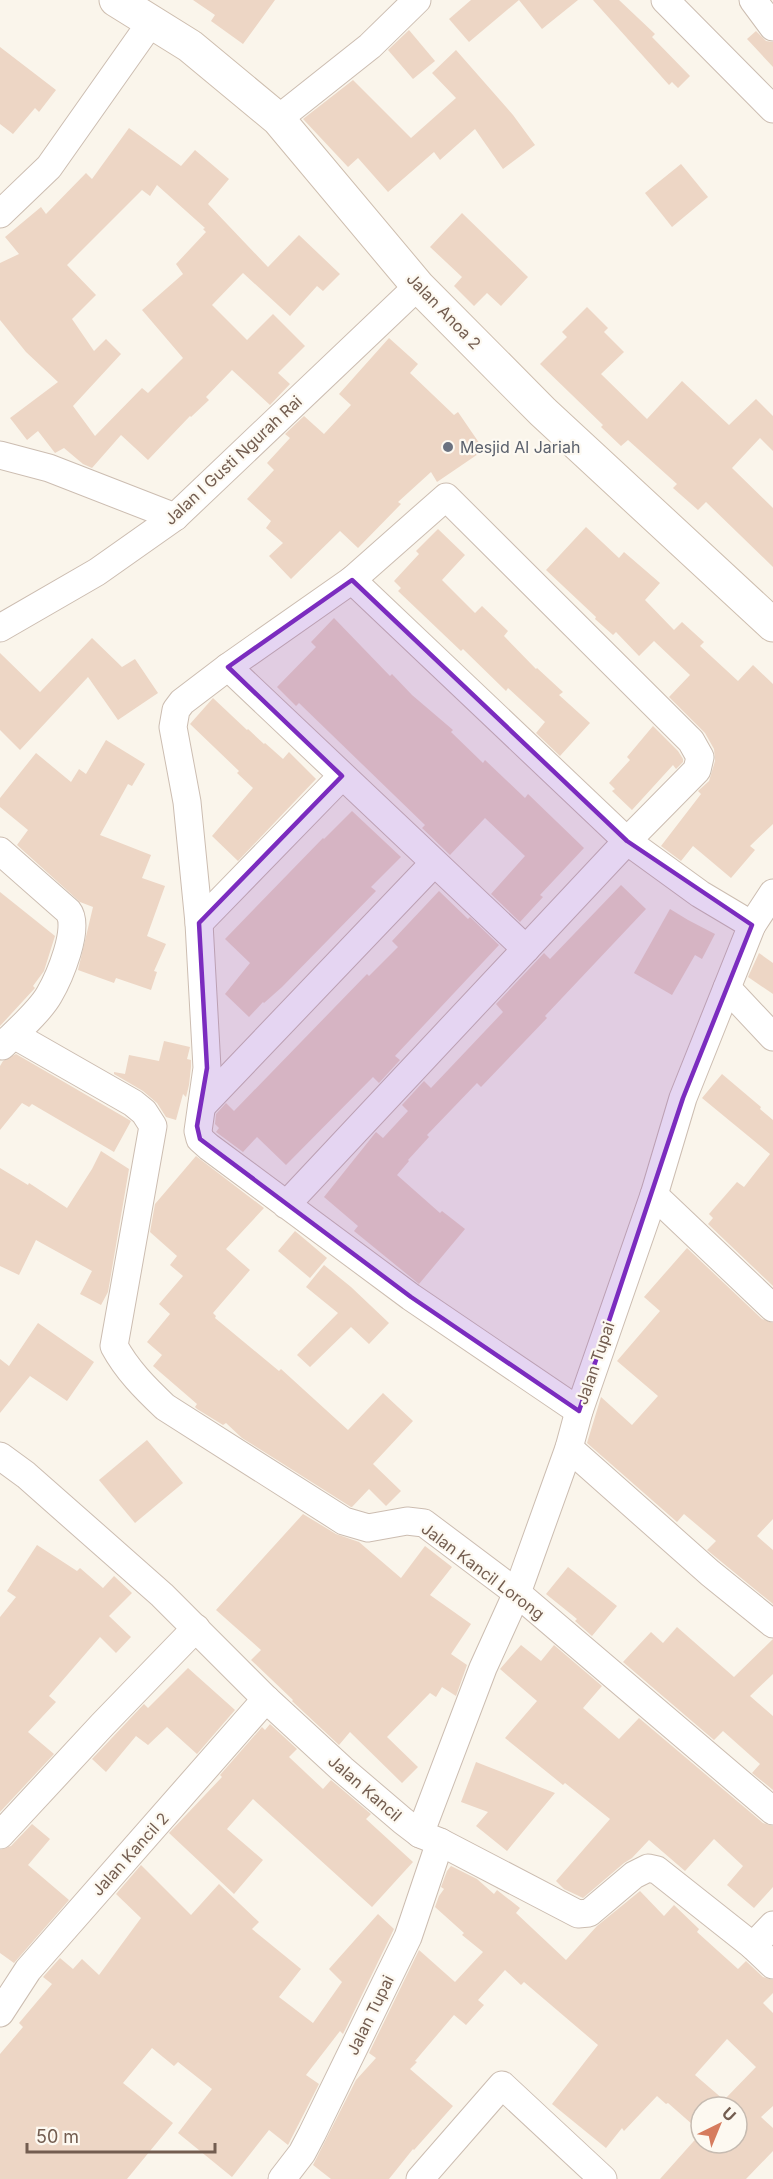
<svg xmlns="http://www.w3.org/2000/svg" width="773" height="2179" font-family="Inter,sans-serif">
<style>
.building{fill:#edd6c5;fill-rule:evenodd}
.lines{fill:none;stroke-linecap:round;stroke-linejoin:round}
.street-casing{stroke:#ccbdb1;stroke-width:29}
.secondary-casing{stroke:#cebeaf;stroke-width:35}
.street{stroke:#fff;stroke-width:27}
.secondary{stroke:#fff;stroke-width:33}
.marked{fill:#7b2cbf;fill-opacity:0.2;stroke:#7b2cbf;stroke-width:4.5;stroke-linejoin:round}
.worship-dot{fill:#6b7280;stroke:#fdf9f1;stroke-width:2}
.labels{text-anchor:middle;stroke-width:4.5;stroke-linejoin:round;paint-order:stroke}
.street-label{font-size:16px;fill:#735d50;stroke:#fdf9f1}
.worship-label{font-size:16px;fill:#5b616d;stroke:#fdf9f1;text-anchor:start}
</style>
<rect width="100%" height="100%" fill="#faf5eb"/>
<!-- building -->
<g class="building">
<path d="M193 0H275L243 44 211 21 215 15Z"/>
<path d="M471 0H519L469 42 449 19Z"/>
<path d="M519 0H578L542 29Z"/>
<path d="M593 0H619L655 34 652 37 690 76 678 88 672 82 669 85Z"/>
<path d="M409 30 435 61 413 79 388 50Z"/>
<path d="M756 31 766 41 773 42V67L747 39Z"/>
<path d="M0 47 56 90 39 112 35 108 13 134 0 124Z"/>
<path d="M456 50 513 115 535 145 503 169 475 129 440 160 434 152 388 192 358 158 348 167 303 119 353 80 411 138 456 98 432 73Z"/>
<path d="M129 128 181 166 195 150 229 179 208 204 268 267 299 235 340 274 323 291 317 286 290 316 243 273 212 305 247 340 273 314 305 346 278 373 290 384 270 405 232 370 206 397 209 400 191 417 190 416 148 460 121 435 92 468 83 464 64 448 55 453 38 431 27 440 10 418 58 382 26 352 0 320V263L19 254 5 237 41 207 46 214 86 173 92 179ZM157 185 205 228 203 229 206 232 176 264 183 274 142 310 183 358 148 393 142 388 95 436 73 406 121 354 106 339 94 351 72 319 96 295 67 265 142 190 150 196Z"/>
<path d="M681 164 708 197 672 227 645 193Z"/>
<path d="M462 213 528 277 501 306 487 293 474 306 454 286 462 277 430 247Z"/>
<path d="M587 307 608 328 604 332 624 352 601 374 647 419 682 381 729 425 756 399 773 416V451L760 438 732 468 773 508V567L706 502 698 510 673 488 677 484 628 440 621 446 601 427 603 425 540 364 567 337 562 332Z"/>
<path d="M389 338 418 364 410 373 454 415 458 412 484 450 437 482 431 472 398 502 401 504 358 548 340 531 291 579 269 556 283 543 266 528 271 521 247 499 274 470 267 463 290 438 285 434 304 416 324 434 351 405 339 394Z"/>
<path d="M586 527 619 558 624 552 660 583 645 600 674 630 682 622 704 642 700 646 738 681 753 665 773 684V824L750 846 755 850 731 878 693 846 681 861 661 846 701 794 698 791 709 781 715 761 714 749 705 733 669 697 690 675 654 641 639 656 616 632 613 635 595 619 596 617 546 570Z"/>
<path d="M438 529 465 555 442 580 475 613 482 606 508 631 504 636 536 669 537 668 563 692 559 695 590 723 560 756 536 733 545 722 508 688 506 691 463 649 461 651 398 591 401 588 394 581 419 554 416 551Z"/>
<path d="M334 618 390 676 392 674 412 695 453 730 451 732 483 763 485 760 525 798 528 794 584 848 540 895 543 897 520 922 491 894 525 856 485 818 450 855 422 828 425 825 299 703 296 706 277 687 316 647 311 642Z"/>
<path d="M92 638 122 667 135 659 158 693 118 720 88 677 20 750 0 730V653L40 692Z"/>
<path d="M213 698 247 730 248 729 264 744 265 743 283 759 289 752 316 779 238 861 212 836 253 788 237 773 239 771 190 724Z"/>
<path d="M653 726 678 751 683 759V762L676 769 673 765 632 810 612 791 615 789 609 783 630 760 627 757Z"/>
<path d="M106 740 145 764 132 786 128 784 100 835 151 855 142 878 165 886 147 936 166 944 154 971 157 972 151 990 116 978 114 983 78 970 93 907 80 902 17 845 28 830 0 807V798L36 753 71 782 79 769 86 774Z"/>
<path d="M352 811 401 857 371 887 376 891 282 987 264 1003 263 1002 249 1017 225 994 250 963 225 939 323 838 324 839Z"/>
<path d="M621 885 646 909 545 1016 547 1018 481 1087 477 1083 427 1135 429 1137 408 1160 409 1161 397 1175 440 1213 442 1211 465 1229 419 1284 354 1231 358 1226 324 1197 376 1132 383 1138 408 1111 402 1105 423 1082 424 1081 431 1088 503 1012 496 1004 544 953 550 959Z"/>
<path d="M439 891 468 919 470 917 499 945 395 1056 400 1060 379 1083 373 1077 286 1165 257 1137 243 1152 216 1132 219 1128 215 1124 216 1114 226 1103 234 1111 367 974 369 976 398 947 392 941Z"/>
<path d="M0 892 55 936 44 971 33 986 35 988 0 1026Z"/>
<path d="M670 909 688 920 715 934 702 959 695 955 672 995 634 973Z"/>
<path d="M759 953 773 963V994L748 977Z"/>
<path d="M164 1041 190 1047 187 1059 191 1060V1067L189 1085 186 1097 183 1094 176 1120 166 1117 157 1103 143 1091 114 1074V1072L125 1074 129 1055 159 1061Z"/>
<path d="M16 1054 131 1121 114 1152 32 1104 29 1107 22 1103 0 1130V1066L3 1061Z"/>
<path d="M722 1074 761 1107 760 1109 773 1120V1286L708 1224 713 1218 709 1214 737 1182 744 1187 770 1154 702 1098Z"/>
<path d="M101 1151 129 1169 108 1292 101 1305 80 1294 92 1271 36 1240 19 1275 0 1266V1168L28 1185 29 1183 67 1208 92 1169Z"/>
<path d="M196 1156 264 1208 226 1249 250 1270 213 1313 216 1316 215 1318 279 1371 281 1369 348 1430 383 1393 413 1421 373 1464 401 1491 386 1506 369 1489 352 1507H351L242 1438 226 1423 223 1425 197 1409 195 1407 197 1404 153 1366 162 1355 147 1342 170 1314 159 1304 183 1276 170 1265 177 1256 150 1232 155 1204Z"/>
<path d="M295 1231 327 1258 310 1278 278 1251Z"/>
<path d="M687 1248 762 1319 773 1323V1519L757 1536 773 1550V1604L707 1550 716 1541 684 1514 677 1522 587 1443 601 1397 632 1425 658 1396 617 1361 660 1311 644 1297Z"/>
<path d="M324 1265 351 1287 389 1323 369 1344 351 1327 310 1367 297 1355 338 1313 306 1287Z"/>
<path d="M38 1323 94 1362 67 1401 30 1376 0 1413V1359L9 1366Z"/>
<path d="M147 1440 183 1483 135 1523 99 1480Z"/>
<path d="M303 1514 336 1534 359 1542 401 1578 425 1546 452 1567 430 1595 471 1624 451 1654 467 1665 456 1696 442 1687 436 1697 430 1693 387 1737 418 1767 402 1783 350 1732 339 1745 292 1701 293 1700 251 1660 261 1650 216 1610Z"/>
<path d="M37 1545 77 1571 80 1568 103 1588 114 1576 132 1593 109 1616 131 1637 116 1653 100 1637 49 1696 56 1702 28 1732 54 1754 0 1812V1617L16 1597 7 1591Z"/>
<path d="M568 1567 617 1606 592 1636 575 1621 577 1619 546 1594Z"/>
<path d="M677 1627 734 1677 773 1639V1674L750 1696 773 1716V1790L752 1773 760 1764 723 1731 714 1740 623 1662 651 1632 663 1643Z"/>
<path d="M521 1645 541 1661 554 1645 602 1686 583 1708 619 1739 639 1718 763 1823 773 1826V1887L754 1908 727 1885 743 1866 714 1839 685 1871 649 1840 632 1858 624 1863 583 1898 564 1889 556 1881 610 1819 565 1783 563 1785 505 1738 537 1701 500 1669Z"/>
<path d="M188 1668 235 1710 197 1754 167 1727 148 1745 136 1736 106 1772 92 1759 144 1704 148 1708Z"/>
<path d="M270 1724 297 1749 289 1757 323 1789 331 1780 371 1814 366 1819 413 1862 372 1907 253 1799 227 1829 263 1860 234 1894 169 1833 222 1777 220 1775 262 1727 265 1730Z"/>
<path d="M476 1762 555 1793 507 1851 476 1826 488 1812 461 1802Z"/>
<path d="M32 1824 50 1839 28 1865 69 1900 14 1963 0 1953V1850L11 1846Z"/>
<path d="M141 1865 191 1915 219 1884 259 1922 252 1929 301 1969 279 1997 313 2023 342 1982 329 1969 378 1914 394 1929 343 2034 340 2031 306 2075 319 2084 288 2145 269 2130 232 2177 178 2133 212 2089 178 2062 174 2066 152 2048 123 2083 173 2123 127 2179H0V2054L23 2027 19 2023 52 1984 43 1977 60 1958 73 1969 82 1959 99 1975 141 1918 116 1894Z"/>
<path d="M451 1866 477 1879 494 1894 497 1890 520 1908 516 1913 566 1960 597 1926 640 1891 664 1916 674 1905 699 1929 697 1932 738 1969 746 1961 763 1977 773 1980V1993L763 2003 773 2013V2106L761 2117 773 2128V2151L746 2179H660L701 2133V2143H737V2107H701V2132L668 2103 666 2104 657 2096 624 2131 622 2128 606 2148 552 2104 598 2045 524 1982 521 1985 505 1970 478 2000 484 2005 466 2025 454 2015 415 2061 417 2062 410 2069 453 2106 414 2150 413 2149 389 2179H331L313 2165 356 2080 376 2058 369 2053 419 1950 455 1982 483 1952 462 1935 464 1933 435 1907 439 1896 444 1889 441 1887 447 1871ZM727 2039 756 2067 724 2100 695 2075Z"/>
</g>
<g class="lines">
<!-- street casing -->
<g class="street-casing">
<g id="street">
<path d="M665 0 773 109"/>
<path d="M753 0 773 27"/>
<path d="M278 119 370 46 417 0"/>
<path d="M0 214 49 167 152 21"/>
<path d="M0 455 49 468 175 517"/>
<path d="M352 580 627 841 700 894 752 925"/>
<path d="M0 628 97 572 175 517 418 286"/>
<path d="M228 667 526 949"/>
<path d="M0 851 68 911C81 927 59 978 49 995 40 1011 15 1033 2 1046"/>
<path d="M199 923 342 776"/>
<path d="M727 988 773 1037"/>
<path d="M14 1035 133 1103 144 1112 153 1126 114 1346C127 1370 145 1388 165 1407L344 1521 368 1528 407 1521 424 1523 517 1593 773 1811"/>
<path d="M202 1106 434 863"/>
<path d="M654 1195 773 1308"/>
<path d="M286 1205 627 841 697 770 700 757 691 741 446 497 352 580 228 667 182 702 176 710 173 727 187 802 199 923 207 1068 198 1131 200 1139 209 1147 411 1297 579 1411"/>
<path d="M569 1448 710 1573 773 1624"/>
<path d="M0 1456 26 1475 162 1595 266 1699 342 1769 403 1821 420 1834 440 1842 578 1914 589 1913 634 1875 648 1868 657 1870 753 1946 773 1965"/>
<path d="M420 1834 483 1668 517 1593 569 1448 579 1411 654 1195 683 1098 752 925 773 893"/>
<path d="M0 1835 103 1724 196 1628"/>
<path d="M753 1946 773 1925"/>
<path d="M0 2013 28 1970 266 1699"/>
<path d="M282 2179 302 2153 312 2134 408 1937 440 1842"/>
<path d="M420 2179 502 2085 603 2179"/>
</g>
</g>
<!-- secondary casing -->
<g class="secondary-casing">
<path id="secondary" d="M116 0 190 46 278 119 418 286 543 412 773 625"/>
</g>
<!-- street -->
<use href="#street" class="street"/>
<!-- secondary -->
<use href="#secondary" class="secondary"/>
</g>
<!-- marked area -->
<path class="marked" d="M352 580 627 841 752 925 683 1098 579 1411 411 1297 200 1139 197 1126 207 1068 199 923 342 776 228 667Z"/>
<!-- markers -->
<circle class="worship-dot" cx="448" cy="447" r="6"/>
<g class="labels">
<!-- street labels -->
<g class="street-label">
<text transform="translate(444 311) rotate(46)" y="6">Jalan Anoa 2</text>
<text transform="translate(233 460) rotate(-43)" y="6">Jalan I Gusti Ngurah Rai</text>
<text transform="translate(595 1363) rotate(-71)" y="6">Jalan Tupai</text>
<text transform="translate(483 1571) rotate(37)" y="6">Jalan Kancil Lorong</text>
<text transform="translate(365 1788) rotate(41)" y="6">Jalan Kancil</text>
<text transform="translate(130 1854) rotate(-48)" y="6">Jalan Kancil 2</text>
<text transform="translate(370 2015) rotate(-64)" y="6">Jalan Tupai</text>
</g>
<!-- worship labels -->
<g class="worship-label">
<text x="460" y="453">Mesjid Al Jariah</text>
</g>
</g>
<!-- north arrow -->
<g transform="translate(719 2125) rotate(43)"><circle r="28" fill="#fdf9f1" stroke="#c6bbb1" stroke-width="1.5"/>
<path d="M0-4.5L10 22L0 15L-10 22Z" fill="#d67c5e"/>
<text y="-9" font-size="16" font-weight="bold" text-anchor="middle" fill="#735d50">U</text>
</g>
<!-- scale -->
<path d="M27 2143v9h188v-9" fill="none" stroke="#735d50" stroke-width="3"/>
<text x="36" y="2143" font-size="18" fill="#735d50" stroke="#fdf9f1" stroke-width="4.5" paint-order="stroke">50 m</text>
</svg>
